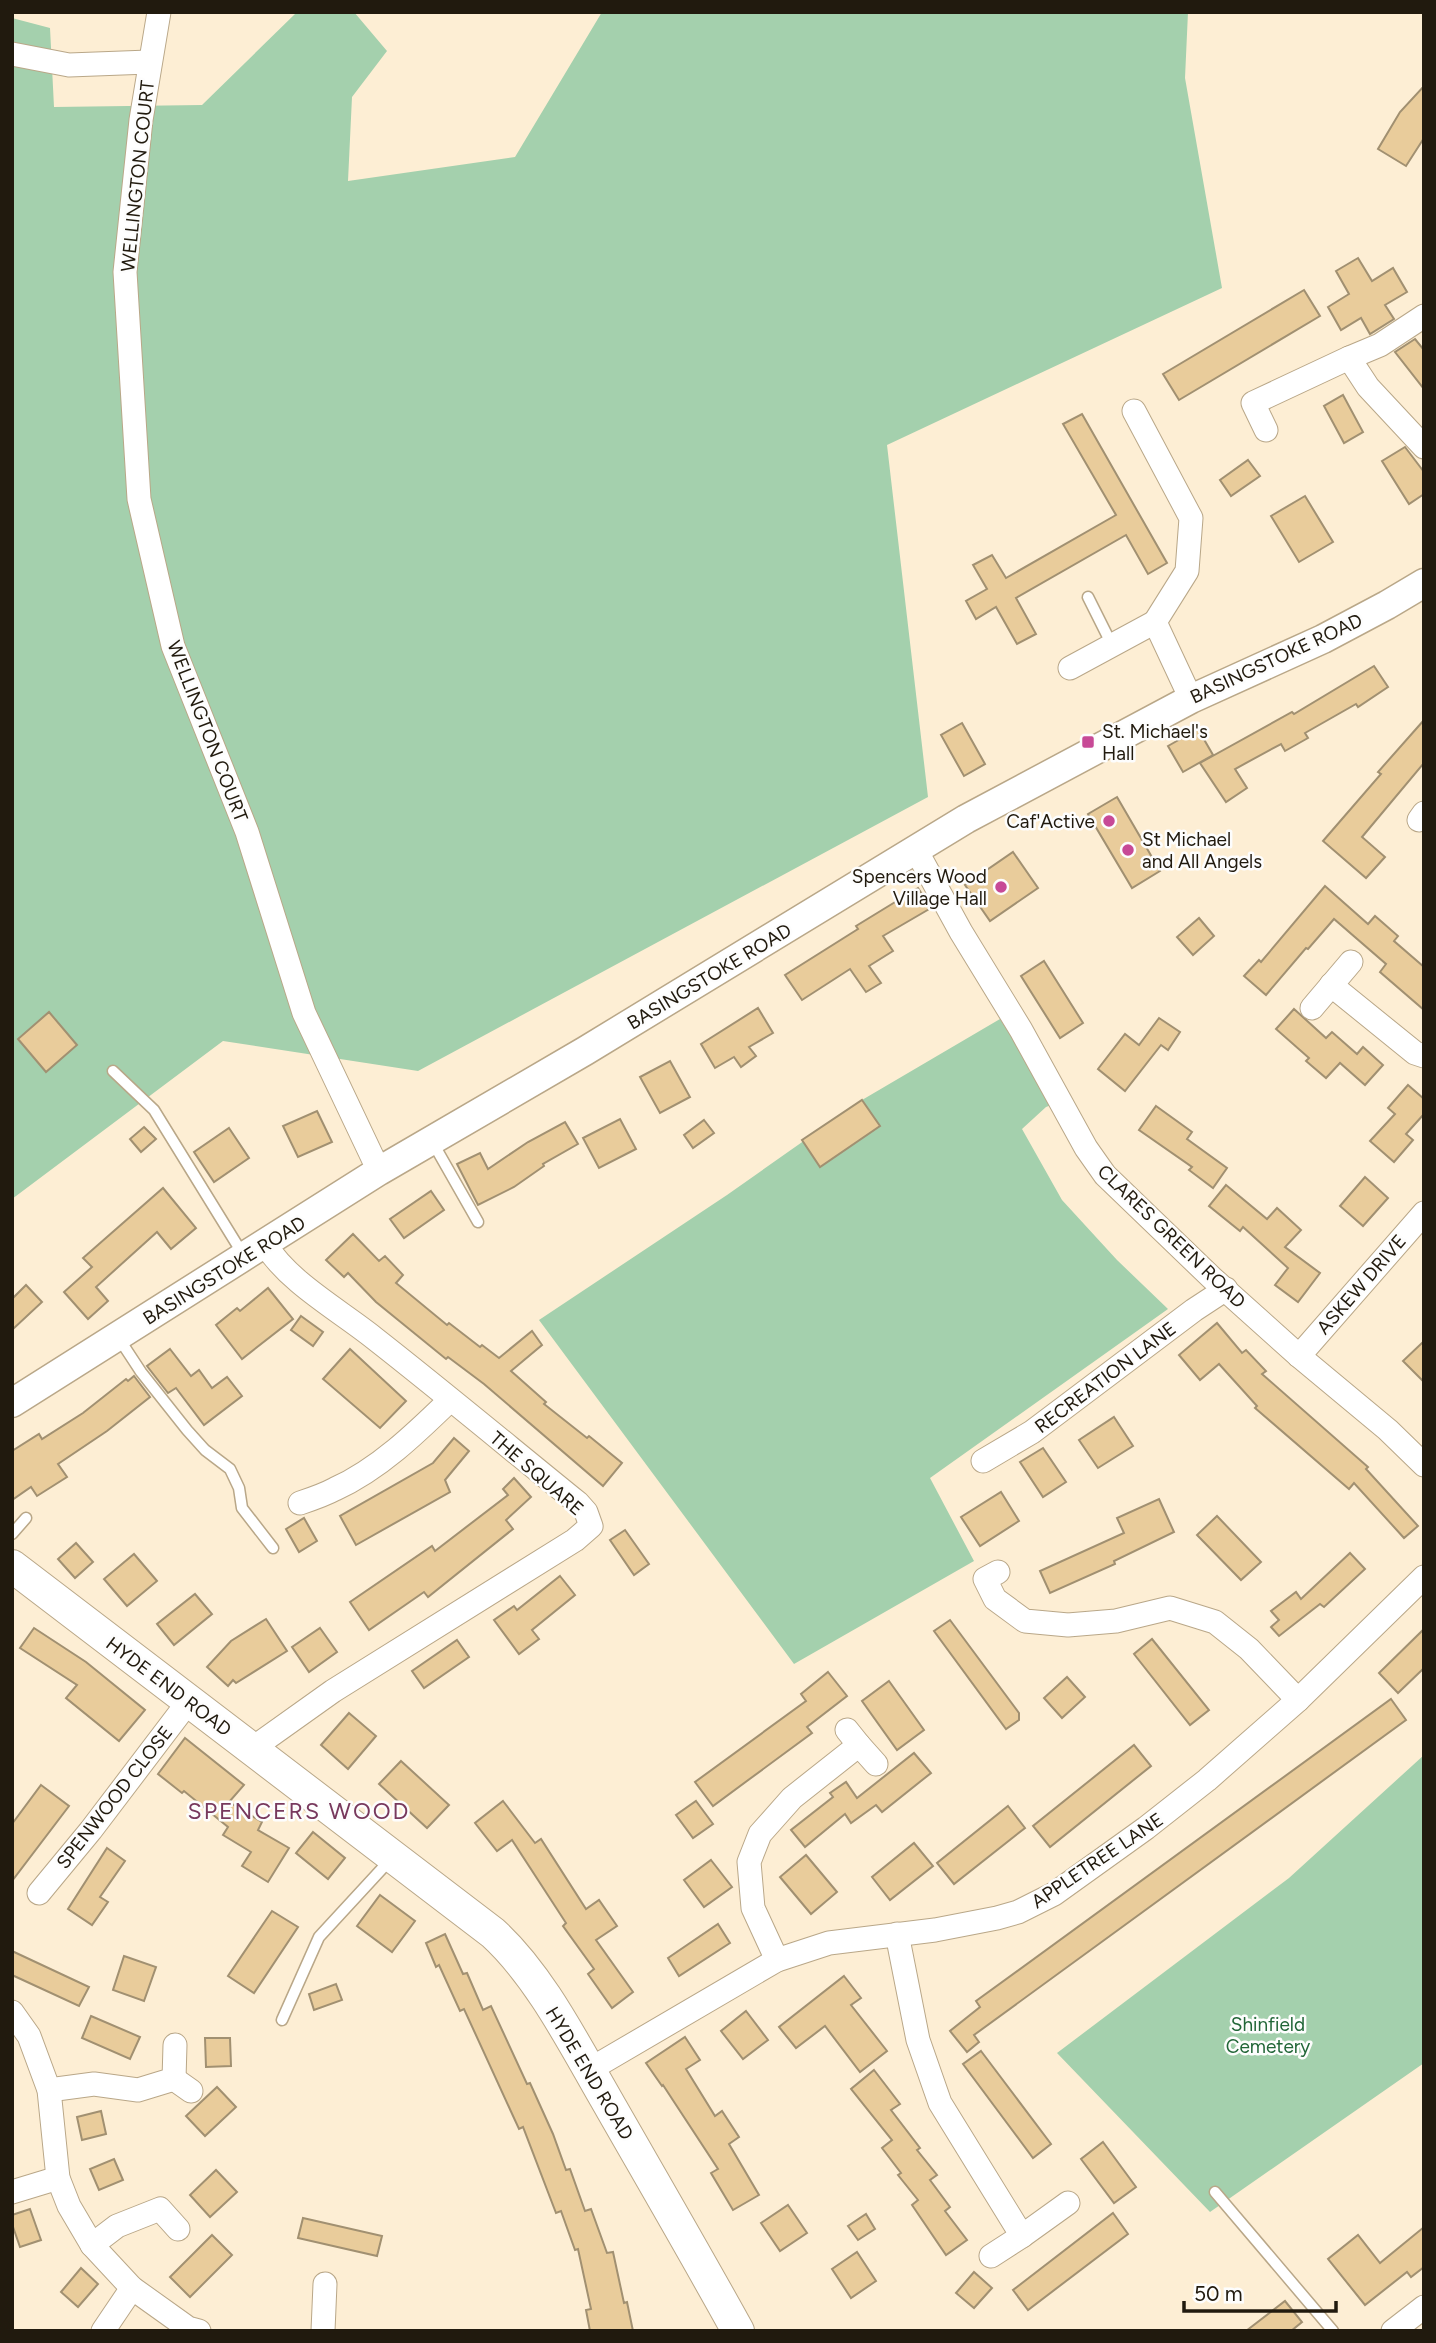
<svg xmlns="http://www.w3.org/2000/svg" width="1436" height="2343" font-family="Figtree,sans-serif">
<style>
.green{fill:#a4d0ad}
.building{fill:#e9cc9b;stroke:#a19071;stroke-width:2}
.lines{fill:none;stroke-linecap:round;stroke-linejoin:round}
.service-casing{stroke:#b9a788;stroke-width:13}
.minor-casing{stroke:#b9a788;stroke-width:25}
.tertiary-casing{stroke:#b9a788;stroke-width:31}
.secondary-casing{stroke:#b9a788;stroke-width:34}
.service{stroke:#fff;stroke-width:10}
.minor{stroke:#fff;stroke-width:23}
.tertiary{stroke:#fff;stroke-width:28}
.secondary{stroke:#fff;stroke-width:32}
.poi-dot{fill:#c74996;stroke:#fdfdfd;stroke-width:2.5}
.labels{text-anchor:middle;stroke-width:5;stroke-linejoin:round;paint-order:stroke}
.street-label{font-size:19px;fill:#211a0e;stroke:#fdfdfd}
.poi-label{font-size:19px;fill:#211a0e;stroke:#fdfdfd;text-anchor:start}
.park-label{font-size:19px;fill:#216637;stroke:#fdfdfd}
.quarter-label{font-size:23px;letter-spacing:2px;fill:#78395d;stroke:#fdfdfd}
</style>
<rect width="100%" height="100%" fill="#fdeed4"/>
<!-- green -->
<g class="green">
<path d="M354 12 387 51 352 97 348 181 515 157 602 12H1188L1185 78 1222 288 887 445 928 797 418 1071 223 1041 12 1199V18L50 28 54 107 202 105 295 14Z"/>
<path d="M1000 1019 1054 1104 1046 1107 1022 1129 1062 1200 1117 1260 1168 1309 930 1478 974 1561 794 1664 539 1320 727 1195 862 1100Z"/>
<path d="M1424 1755V2063L1210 2212 1057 2053 1289 1878Z"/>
</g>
<!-- building -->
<g class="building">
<path d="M1424 86V138L1406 166 1378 149 1400 112Z"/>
<path d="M1358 258 1372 281 1393 268 1407 292 1385 305 1394 319 1370 334 1361 318 1341 330 1328 307 1349 294 1336 271Z"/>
<path d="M1304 290 1320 316 1179 400 1163 374Z"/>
<path d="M1415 339 1424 350V389L1395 352Z"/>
<path d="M1343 395 1363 432 1344 443 1324 406Z"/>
<path d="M1082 414 1167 563 1148 574 1126 535 1016 598 1036 634 1017 644 996 607 976 619 966 601 987 589 973 565 992 555 1006 578 1116 515 1063 424Z"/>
<path d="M1405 447 1424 472V494L1409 504 1382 461Z"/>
<path d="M1248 460 1260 476 1231 496 1220 480Z"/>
<path d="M1305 496 1333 542 1299 562 1271 516Z"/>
<path d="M1374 666 1388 687 1358 707 1356 704 1305 733 1308 738 1285 751 1281 744 1235 769 1247 788 1226 802 1200 763 1292 712 1294 714Z"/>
<path d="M1424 720V763L1362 837 1385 857 1366 878 1323 841 1381 774 1378 772Z"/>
<path d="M962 723 985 764 964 776 941 735Z"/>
<path d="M1198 729 1213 755 1183 772 1168 746Z"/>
<path d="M1117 797 1160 871 1132 888 1088 814Z"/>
<path d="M1013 852 1038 888 990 921 965 885Z"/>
<path d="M1325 886 1368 924 1375 916 1398 936 1394 941 1424 967V1010L1380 972 1386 964 1334 919 1308 949 1306 948 1266 995 1244 976 1259 960 1261 962Z"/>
<path d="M918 888 931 908 883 936 893 951 869 966 881 983 866 992 850 969 802 1000 785 975 858 929 856 926Z"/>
<path d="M1199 918 1214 936 1193 955 1177 937Z"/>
<path d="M1044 961 1083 1023 1060 1038 1021 976Z"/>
<path d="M758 1008 773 1033 749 1047 756 1056 741 1067 734 1057 715 1068 701 1044Z"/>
<path d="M1294 1009 1326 1038 1332 1032 1357 1054 1363 1047 1383 1065 1365 1085 1340 1063 1326 1078 1306 1061 1309 1058 1276 1029Z"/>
<path d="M49 1012 77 1045 46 1072 18 1039Z"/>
<path d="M1159 1018 1180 1032 1168 1050 1161 1045 1125 1091 1098 1069 1125 1034 1139 1045Z"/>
<path d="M670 1061 690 1097 660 1113 640 1077Z"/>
<path d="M1408 1085 1424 1099V1114L1406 1134 1413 1140 1394 1162 1370 1141 1395 1114 1388 1108Z"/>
<path d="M862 1100 880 1126 820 1167 802 1140Z"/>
<path d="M1156 1106 1192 1132 1187 1139 1227 1168 1213 1188 1189 1170 1192 1167 1139 1130Z"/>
<path d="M317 1111 332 1142 298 1157 283 1126Z"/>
<path d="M620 1119 636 1149 599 1168 583 1138Z"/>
<path d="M704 1120 714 1133 693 1148 684 1135Z"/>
<path d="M565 1122 578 1144 543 1164 544 1166 514 1187 478 1205 457 1164 480 1153 488 1169 528 1142Z"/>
<path d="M144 1127 156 1139 141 1152 130 1139Z"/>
<path d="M229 1128 249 1158 214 1182 194 1152Z"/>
<path d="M1365 1177 1388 1198 1363 1226 1340 1206Z"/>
<path d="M1226 1185 1267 1219 1277 1208 1301 1230 1285 1247 1320 1273 1298 1302 1275 1285 1288 1268 1243 1227 1240 1231 1209 1206Z"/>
<path d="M163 1188 196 1228 171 1249 157 1232 96 1287 108 1301 88 1319 64 1292 92 1267 83 1258Z"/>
<path d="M431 1191 444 1210 404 1238 390 1219Z"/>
<path d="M353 1234 379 1261 385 1256 403 1275 396 1283 447 1325 449 1323 480 1347 482 1345 499 1358 532 1331 542 1345 511 1371 546 1402 544 1404 587 1438 589 1436 622 1463 603 1486 484 1384 448 1357 446 1359 376 1302 348 1273 344 1277 326 1260Z"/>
<path d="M26 1285 42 1302 12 1330V1299Z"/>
<path d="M268 1288 293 1319 242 1359 216 1325 237 1308 240 1311Z"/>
<path d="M301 1316 323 1332 313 1346 291 1330Z"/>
<path d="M1217 1323 1242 1353 1246 1350 1266 1371 1262 1374 1368 1467 1366 1469 1418 1526 1404 1538 1354 1483 1349 1489 1255 1408 1257 1406 1219 1364 1200 1380 1179 1355Z"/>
<path d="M1424 1341V1382L1403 1361Z"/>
<path d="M170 1349 191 1376 199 1370 212 1388 227 1377 242 1396 204 1425 176 1388 168 1393 147 1366Z"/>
<path d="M350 1349 406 1401 380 1428 323 1379Z"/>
<path d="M134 1376 150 1397 107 1431 58 1464 67 1477 37 1496 31 1487 12 1500V1451L39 1434 42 1439 83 1413 126 1379 128 1381Z"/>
<path d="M1114 1417 1133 1446 1098 1468 1079 1440Z"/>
<path d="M454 1438 469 1451 445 1480 450 1492 356 1545 340 1516 433 1463Z"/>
<path d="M1043 1448 1066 1482 1043 1497 1020 1462Z"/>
<path d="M514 1478 531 1497 506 1520 513 1529 428 1597 424 1592 369 1630 350 1602 432 1546 435 1551 508 1495 503 1489Z"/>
<path d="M1001 1492 1019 1521 980 1546 961 1517Z"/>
<path d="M1159 1499 1174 1532 1114 1561 1115 1564 1050 1593 1040 1571 1124 1533 1117 1518Z"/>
<path d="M1217 1516 1261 1562 1241 1580 1197 1535Z"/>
<path d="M304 1518 317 1541 299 1552 286 1529Z"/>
<path d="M625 1530 649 1564 634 1575 610 1540Z"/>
<path d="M76 1543 93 1562 75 1578 58 1559Z"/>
<path d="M1350 1553 1365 1569 1324 1607 1320 1604 1279 1636 1271 1627 1279 1620 1271 1611 1296 1592 1301 1599Z"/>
<path d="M134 1554 157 1581 127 1606 104 1579Z"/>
<path d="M560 1576 575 1595 532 1630 539 1639 519 1654 494 1620 514 1606 517 1610Z"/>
<path d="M195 1594 212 1614 174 1645 157 1624Z"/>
<path d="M266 1619 287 1651 236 1683 233 1680 228 1686 207 1667 231 1641Z"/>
<path d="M950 1620 1019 1713V1720L1006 1729 934 1631Z"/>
<path d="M34 1628 86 1662 145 1710 119 1741 66 1698 77 1685 20 1648Z"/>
<path d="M320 1628 337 1652 309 1672 292 1647Z"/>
<path d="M1424 1629V1668L1398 1693 1379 1673Z"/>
<path d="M1152 1639 1209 1710 1190 1725 1134 1654Z"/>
<path d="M457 1640 469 1657 424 1688 412 1671Z"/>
<path d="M828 1672 847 1696 807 1727 812 1733 713 1806 695 1782 806 1701 801 1694Z"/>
<path d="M1067 1677 1085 1697 1062 1718 1044 1698Z"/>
<path d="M889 1681 924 1730 897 1750 862 1701Z"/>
<path d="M1391 1699 1406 1720 974 2035 979 2042 967 2052 950 2031 980 2007 976 2001Z"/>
<path d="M349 1713 376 1736 348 1769 321 1745Z"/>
<path d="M185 1738 244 1785 229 1802 262 1822 258 1830 289 1848 268 1882 242 1866 251 1852 223 1835 228 1827 184 1791 182 1793 158 1774Z"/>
<path d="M1134 1745 1151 1766 1050 1847 1033 1826Z"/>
<path d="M914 1753 931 1773 882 1812 876 1805 851 1823 845 1814 805 1847 791 1830 833 1797 830 1793 846 1782 857 1798Z"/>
<path d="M401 1761 449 1805 427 1828 379 1784Z"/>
<path d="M41 1785 69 1806 12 1881V1824Z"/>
<path d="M503 1801 535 1843 541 1839 586 1909 599 1900 617 1926 596 1940 633 1992 612 2008 588 1974 594 1969 563 1926 566 1923 512 1840 497 1851 475 1823Z"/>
<path d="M696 1801 713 1824 693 1838 676 1815Z"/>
<path d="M1008 1806 1025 1828 954 1884 937 1863Z"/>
<path d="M313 1832 345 1858 328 1879 296 1853Z"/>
<path d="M914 1843 933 1866 890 1900 872 1877Z"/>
<path d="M107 1848 125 1861 100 1897 108 1902 92 1925 68 1909Z"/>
<path d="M806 1855 837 1892 811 1914 780 1877Z"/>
<path d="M711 1860 732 1887 704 1907 684 1880Z"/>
<path d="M380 1895 415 1921 392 1952 357 1926Z"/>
<path d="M272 1911 298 1927 254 1993 228 1976Z"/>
<path d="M718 1924 730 1943 679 1976 668 1958Z"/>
<path d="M445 1934 463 1974 467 1973 483 2010 491 2006 527 2084 530 2083 553 2134 566 2170 570 2169 585 2211 591 2209 607 2253 613 2252 624 2303 627 2302 633 2331H590L586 2310 591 2309 578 2249 575 2250 561 2211 556 2213 523 2127 519 2129 464 2009 460 2011 439 1965 436 1967 426 1943Z"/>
<path d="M12 1951 89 1987 79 2006 12 1975Z"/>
<path d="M124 1956 156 1967 144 2001 113 1990Z"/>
<path d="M844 1976 861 1998 851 2005 887 2051 860 2072 825 2026 796 2048 779 2027Z"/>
<path d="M336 1984 342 2000 314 2010 309 1994Z"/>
<path d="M746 2011 768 2040 743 2059 721 2031Z"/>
<path d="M91 2016 140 2037 130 2059 82 2038Z"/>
<path d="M685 2037 700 2060 686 2069 715 2116 722 2111 739 2137 729 2144 759 2195 733 2210 711 2173 718 2169 663 2085 662 2086 646 2063Z"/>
<path d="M205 2038H230L231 2066 206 2067Z"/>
<path d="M981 2051 1051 2144 1033 2158 963 2064Z"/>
<path d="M874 2070 900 2104 891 2110 920 2148 917 2150 937 2175 930 2180 950 2207 945 2211 967 2240 946 2255 912 2205 918 2200 898 2175 901 2173 882 2148 892 2140 851 2089Z"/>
<path d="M217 2087 236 2107 205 2136 186 2116Z"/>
<path d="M101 2111 106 2134 82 2140 77 2117Z"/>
<path d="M1103 2142 1136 2187 1114 2203 1081 2159Z"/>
<path d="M114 2159 123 2180 99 2190 90 2169Z"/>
<path d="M216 2170 237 2192 210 2217 190 2195Z"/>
<path d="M788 2205 807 2233 780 2251 761 2223Z"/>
<path d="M30 2209 41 2240 20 2247 12 2224V2215Z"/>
<path d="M1113 2213 1128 2234 1028 2310 1013 2290Z"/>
<path d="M866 2214 875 2229 858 2240 848 2226Z"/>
<path d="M303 2218 382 2236 377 2256 298 2238Z"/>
<path d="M1424 2227V2267L1411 2277 1407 2272 1365 2305 1328 2259 1358 2235 1380 2263Z"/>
<path d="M212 2235 232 2255 190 2297 170 2277Z"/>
<path d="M857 2252 876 2281 851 2298 832 2269Z"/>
<path d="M81 2268 98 2284 78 2307 61 2292Z"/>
<path d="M974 2272 992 2288 974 2308 956 2293Z"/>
<path d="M1285 2301 1302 2322 1291 2331H1246Z"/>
</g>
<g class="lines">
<!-- service casing -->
<g class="service-casing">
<g id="service">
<path d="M1088 597 1112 645"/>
<path d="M113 1071 154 1110 244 1256"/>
<path d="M433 1143 478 1222"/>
<path d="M118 1337 141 1372 187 1430 205 1450 230 1469 239 1488 242 1508 273 1548"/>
<path d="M12 1534 26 1518"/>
<path d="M282 2020 319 1937 390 1860"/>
<path d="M1215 2192 1333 2331"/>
</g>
</g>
<!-- minor casing -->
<g class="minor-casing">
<g id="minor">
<path d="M159 12 141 120 125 272 139 499 173 646 247 832 304 1013 379 1171"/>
<path d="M12 54 69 65 149 62"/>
<path d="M1349 358 1380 345 1424 316"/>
<path d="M1134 411 1191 518 1187 571 1155 622 1191 699"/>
<path d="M1266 430 1253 403 1349 358 1368 387 1424 447"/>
<path d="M1070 668 1155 622"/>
<path d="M1419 820 1424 813"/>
<path d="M916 850 961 932 1021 1030 1086 1148 1105 1175 1212 1278 1299 1356 1388 1430 1424 1465"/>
<path d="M1331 985 1415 1053 1424 1056"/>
<path d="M1312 1008 1351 962"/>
<path d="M1299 1356 1424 1213"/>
<path d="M983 1461 1032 1432 1194 1310 1226 1289"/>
<path d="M300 1503C312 1499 324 1495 335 1489 379 1469 416 1433 450 1400"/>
<path d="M998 1572 985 1579 995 1599 1025 1621 1068 1625 1116 1621 1170 1608 1215 1622 1249 1649 1298 1700"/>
<path d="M859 1745 876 1764"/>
<path d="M254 1750 260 1743 333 1691 575 1540 591 1526 586 1512 578 1503C510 1448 443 1392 374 1338 339 1310 288 1282 265 1244"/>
<path d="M39 1893 91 1830 189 1701"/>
<path d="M897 1934 918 2040 940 2103 1022 2236 1068 2203"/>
<path d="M777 1960 753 1908 749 1862 760 1834 792 1798 859 1745 847 1730"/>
<path d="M12 2012 29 2036 49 2090 58 2178 69 2206 92 2245 132 2288 188 2328 199 2331"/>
<path d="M589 2070 777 1960 829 1943 935 1930 997 1918 1018 1912 1054 1894 1146 1828 1207 1780 1298 1700 1424 1577"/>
<path d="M174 2079 191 2091"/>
<path d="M49 2090 94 2084 138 2090 174 2079 175 2045"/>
<path d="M12 2192 58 2178"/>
<path d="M92 2245 117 2226 160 2209 178 2229"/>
<path d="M991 2256 1022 2236"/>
<path d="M103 2331 132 2288"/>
<path d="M323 2331 325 2284"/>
<path d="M1393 2331 1424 2307"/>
</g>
</g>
<!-- tertiary casing -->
<g class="tertiary-casing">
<path id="tertiary" d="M12 1403 379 1171 585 1051 966 819 1191 699 1323 639 1387 605 1424 583"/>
</g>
<!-- secondary casing -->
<g class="secondary-casing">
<path id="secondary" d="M12 1566 493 1933C540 1976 574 2044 606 2099 650 2176 695 2253 738 2331"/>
</g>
<!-- service -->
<use href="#service" class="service"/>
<!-- minor -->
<use href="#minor" class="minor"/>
<!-- tertiary -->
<use href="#tertiary" class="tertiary"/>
<!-- secondary -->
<use href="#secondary" class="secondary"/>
</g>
<!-- markers -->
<g class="poi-dot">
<rect x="1081" y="735" width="14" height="14" rx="3.5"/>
<circle cx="1109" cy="821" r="7"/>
<circle cx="1128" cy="850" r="7"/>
<circle cx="1001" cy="887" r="7"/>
</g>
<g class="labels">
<!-- street labels -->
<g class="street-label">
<text transform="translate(137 176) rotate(-84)" y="7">WELLINGTON COURT</text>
<text transform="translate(1276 658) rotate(-25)" y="7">BASINGSTOKE ROAD</text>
<text transform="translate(208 731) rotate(69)" y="7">WELLINGTON COURT</text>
<text transform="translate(709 976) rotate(-31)" y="7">BASINGSTOKE ROAD</text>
<text transform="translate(1172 1236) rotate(44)" y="7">CLARES GREEN ROAD</text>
<text transform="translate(224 1270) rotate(-32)" y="7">BASINGSTOKE ROAD</text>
<text transform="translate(1361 1284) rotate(-49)" y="7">ASKEW DRIVE</text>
<text transform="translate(1105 1377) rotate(-37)" y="7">RECREATION LANE</text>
<text transform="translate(537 1473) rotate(41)" y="7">THE SQUARE</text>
<text transform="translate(169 1686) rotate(37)" y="7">HYDE END ROAD</text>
<text transform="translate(114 1797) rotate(-52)" y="7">SPENWOOD CLOSE</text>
<text transform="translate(1097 1860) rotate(-34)" y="7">APPLETREE LANE</text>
<text transform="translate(590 2073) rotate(59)" y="7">HYDE END ROAD</text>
</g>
<!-- poi labels -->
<g class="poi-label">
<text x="1102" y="738">St. Michael's<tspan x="1102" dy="22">Hall</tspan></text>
<text x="1095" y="828" text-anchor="end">Caf'Active</text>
<text x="1142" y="846">St Michael<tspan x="1142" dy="22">and All Angels</tspan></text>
<text x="987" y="883" text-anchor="end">Spencers Wood<tspan x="987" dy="22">Village Hall</tspan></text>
</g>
<!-- park labels -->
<g class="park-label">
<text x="1268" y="2031">Shinfield<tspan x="1268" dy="22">Cemetery</tspan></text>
</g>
<!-- quarter labels -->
<g class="quarter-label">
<text x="299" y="1819">SPENCERS WOOD</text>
</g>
</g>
<!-- border -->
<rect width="1436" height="2343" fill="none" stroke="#211a0e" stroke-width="28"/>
<!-- scale -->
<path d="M1184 2301v10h152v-10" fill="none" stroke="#211a0e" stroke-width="3.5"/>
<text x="1194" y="2301" font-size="21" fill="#211a0e" stroke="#fdfdfd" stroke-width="5" paint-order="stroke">50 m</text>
</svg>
